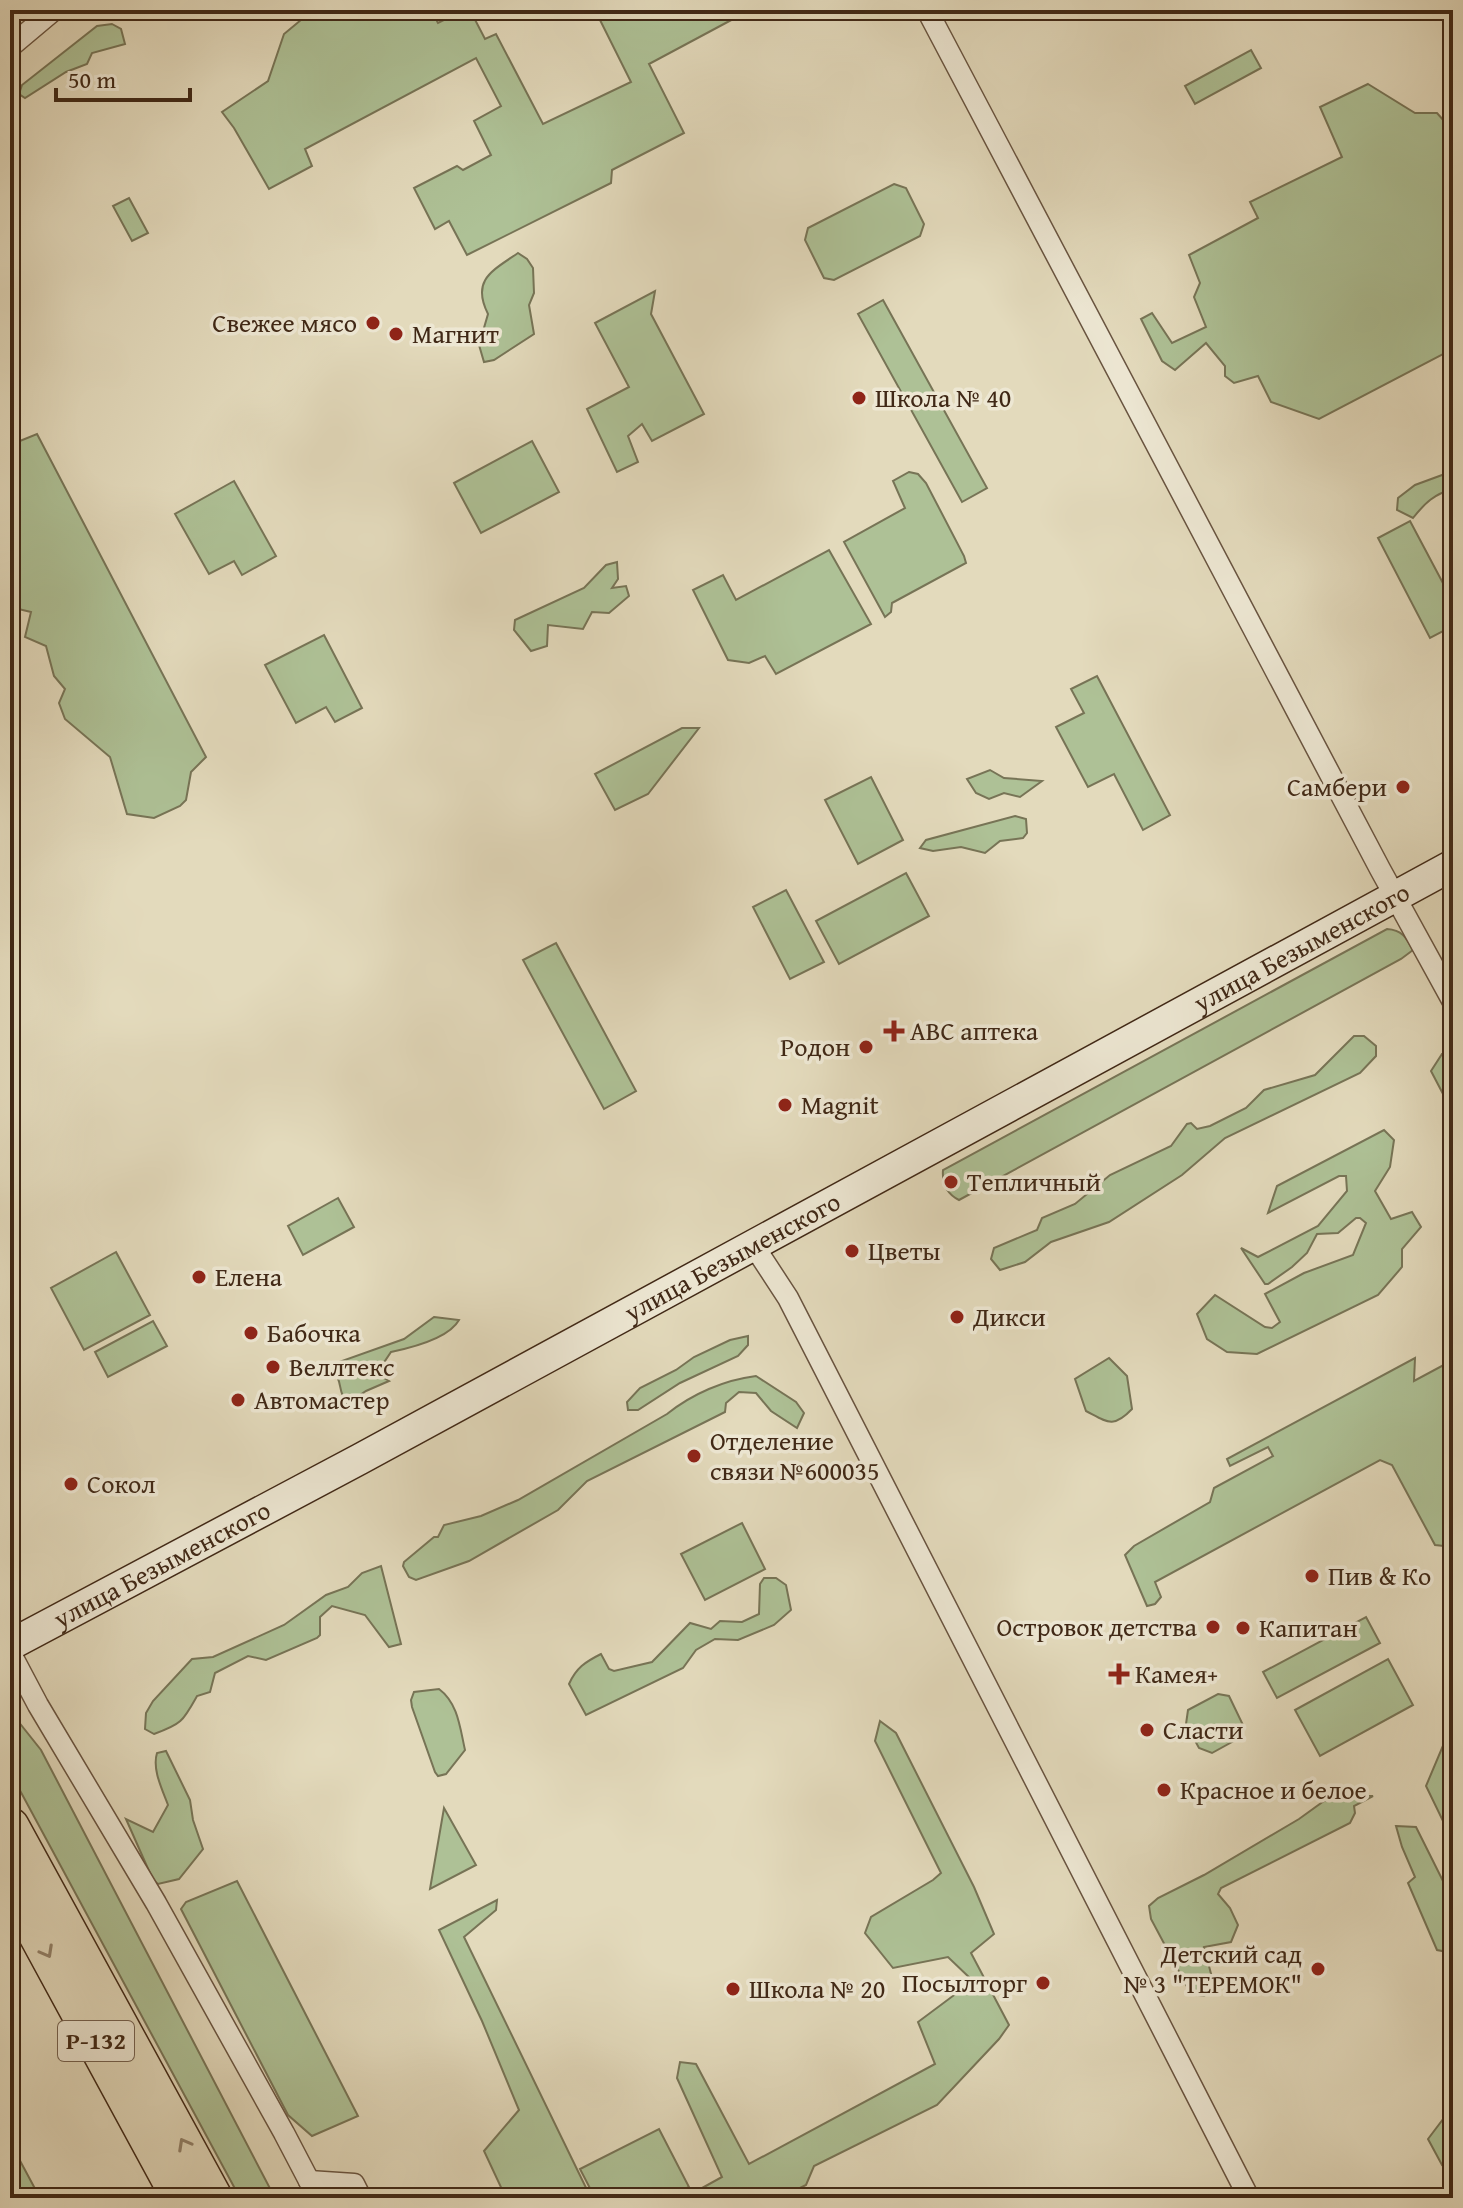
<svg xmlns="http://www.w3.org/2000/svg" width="1463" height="2208" font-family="'Gentium Book Plus',serif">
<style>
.green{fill:#aec196;stroke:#777456;stroke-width:2}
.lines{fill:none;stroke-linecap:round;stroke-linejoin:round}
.street-casing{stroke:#695440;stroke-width:23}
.secondary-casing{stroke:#402816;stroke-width:33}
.highway-casing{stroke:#402816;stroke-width:41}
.street{stroke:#ede7d3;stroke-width:20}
.secondary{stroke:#ede7d3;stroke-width:30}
.highway{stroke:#e3dabc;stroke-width:38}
.oneway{stroke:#928169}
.poi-dot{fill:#8f2418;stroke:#ede7d3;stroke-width:3}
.labels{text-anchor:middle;stroke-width:7;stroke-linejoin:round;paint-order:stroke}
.shield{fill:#ede7d3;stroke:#74614f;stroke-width:2}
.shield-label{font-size:24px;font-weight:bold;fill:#402816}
.poi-label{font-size:26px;fill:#402816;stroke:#ede7d3;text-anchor:start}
.street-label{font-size:26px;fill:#402816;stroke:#ede7d3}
</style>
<rect width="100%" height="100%" fill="#e3dabc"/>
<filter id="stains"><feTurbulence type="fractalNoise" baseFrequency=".0025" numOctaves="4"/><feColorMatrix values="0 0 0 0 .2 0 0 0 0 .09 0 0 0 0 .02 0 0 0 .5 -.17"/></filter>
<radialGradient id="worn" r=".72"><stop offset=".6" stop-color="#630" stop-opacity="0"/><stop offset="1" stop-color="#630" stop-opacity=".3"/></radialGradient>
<!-- green -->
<g class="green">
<path d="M313 10H431L438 23 464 10H470L485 39 496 34 543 124 631 82 595 10H750L649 64 684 133 612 170 611 183 467 255 449 221 435 229 414 188 457 166 463 170 491 155 474 121 501 106 476 58 305 149 312 166 269 189 234 128 222 112 268 81 284 34Z"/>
<path d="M112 24 121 29 125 44 92 53 87 64 66 72 25 98 19 94 22 85 97 26Z"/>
<path d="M1251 50 1261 68 1195 104 1185 86Z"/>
<path d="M1368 84 1415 113H1437L1453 131V349L1319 419 1271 402 1258 376 1234 383 1225 376V366L1206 343 1175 370 1162 361 1141 319 1152 313 1172 343 1206 327 1194 297 1200 283 1189 255 1258 218 1250 202 1342 157 1320 107Z"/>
<path d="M894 184 906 188 924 224 920 236 834 280 824 278 805 240 808 228Z"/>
<path d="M129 198 148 233 132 241 113 206Z"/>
<path d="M518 253 527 259 533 268 534 293 529 305 534 334 494 360 484 362 479 345 488 314C471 280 492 271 518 253Z"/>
<path d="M655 291 651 314 704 414 652 441 642 424 628 436 638 462 617 472 587 409 629 387 595 323Z"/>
<path d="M883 300 987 488 962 502 858 314Z"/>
<path d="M37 434 206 757 191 772 186 800 180 806 154 818 127 814 110 757 65 719 59 703 65 689 54 676 46 646 25 637 31 612 10 607V445Z"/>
<path d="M532 441 559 492 481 533 454 483Z"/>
<path d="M1453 471V489C1434 494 1425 503 1413 518L1397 510 1398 498 1415 485Z"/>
<path d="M909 472 918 474 926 483 964 556 966 563 892 603 891 612 885 617 844 542 905 508 893 481Z"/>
<path d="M234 481 276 556 242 575 234 561 209 574 175 514Z"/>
<path d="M1410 521 1453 602V626L1430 638 1378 538Z"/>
<path d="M829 550 871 624 776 674 765 656 749 663 728 660 693 590 723 575 736 600Z"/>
<path d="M617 562 618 579 612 588 626 586 629 596 609 613 592 612 583 629 548 625 547 646 531 651 514 630 515 620 584 588 606 565Z"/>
<path d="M324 635 362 708 335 722 326 707 296 723 265 665Z"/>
<path d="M1097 676 1170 815 1143 830 1114 774 1088 787 1056 727 1084 713 1071 689Z"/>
<path d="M682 728H699L648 794 615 810 595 774Z"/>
<path d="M990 770 1004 778 1042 781 1020 797 1004 793 989 799 976 793 967 779Z"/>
<path d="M871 777 903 840 858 864 825 800Z"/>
<path d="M1015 816 1026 819 1027 833 1023 838 1000 841 985 853 961 847 933 851 920 848 926 840Z"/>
<path d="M906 873 929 916 839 964 816 921Z"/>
<path d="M786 890 824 962 790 979 753 907Z"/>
<path d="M1387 929C1402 930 1406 937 1413 950L1401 959 959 1200C947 1194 942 1183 943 1170Z"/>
<path d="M556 943 636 1091 604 1109 523 960Z"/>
<path d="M1354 1036H1364L1376 1046V1056L1360 1073 1225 1138 1182 1175 1109 1222 1051 1242 1025 1262 1000 1270 991 1259 994 1248 1037 1230 1042 1218 1075 1204 1110 1175 1171 1146 1187 1124 1191 1123 1197 1129 1210 1126 1246 1108 1264 1090 1315 1075Z"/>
<path d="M1453 1053V1113L1431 1071 1442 1054Z"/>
<path d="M1384 1130 1394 1140 1390 1167 1375 1191 1391 1219 1412 1212 1421 1227 1402 1249V1267L1378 1295 1257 1354 1227 1352 1207 1339 1197 1314 1215 1295 1265 1327 1272 1328 1280 1322 1265 1294 1304 1273 1353 1255 1366 1223 1360 1218H1356L1338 1233 1317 1234 1307 1253 1292 1267 1268 1284H1265L1241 1248 1258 1257 1318 1226 1347 1191 1346 1176H1339L1268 1213 1277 1186Z"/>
<path d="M338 1198 354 1227 303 1255 288 1226Z"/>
<path d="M116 1252 150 1315 84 1350 51 1288Z"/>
<path d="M434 1317 459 1320C449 1338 410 1348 391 1352L379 1370 381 1376 389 1381 366 1391 347 1404C337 1390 343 1381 333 1370L339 1362 404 1339Z"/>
<path d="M153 1321 167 1346 108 1377 95 1352Z"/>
<path d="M748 1336V1345L738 1356 680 1383 638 1410H628L627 1402 640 1388 676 1370 694 1357 730 1340Z"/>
<path d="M1109 1358 1127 1376 1132 1409C1113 1429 1107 1422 1086 1411L1075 1379Z"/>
<path d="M1415 1358 1414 1381 1453 1360V1541L1444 1546 1435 1545 1392 1465 1380 1460 1155 1582 1161 1597 1155 1604 1147 1606 1125 1555 1134 1546 1210 1502 1214 1488 1273 1456 1268 1447 1230 1466 1227 1459Z"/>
<path d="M756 1376 796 1402 804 1413 797 1428 771 1411 756 1393 739 1392 726 1403 725 1412 587 1481 558 1510 469 1561 416 1580 409 1577 403 1566 404 1562 434 1537H438L444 1525 481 1516 518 1500 667 1414C692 1394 724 1380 756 1376Z"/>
<path d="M742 1523 765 1569 705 1600 681 1554Z"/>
<path d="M381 1566 401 1644 389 1647 365 1615 332 1606 320 1617V1635L317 1638 266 1660 248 1656 215 1673 210 1692 197 1696C183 1721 182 1724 154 1734L145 1729 146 1713 153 1701 192 1659 213 1657 284 1625 326 1595 348 1587 362 1573Z"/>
<path d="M764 1578H776L786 1585 791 1610 774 1625 738 1640 715 1639 696 1650 683 1668 586 1715 569 1684C576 1668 585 1662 601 1654L609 1669 614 1671 652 1662 690 1623 711 1629 720 1621 742 1622 759 1614 760 1584Z"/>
<path d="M1366 1617 1380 1643 1277 1698 1263 1672Z"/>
<path d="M1388 1659 1413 1705 1320 1756 1295 1710Z"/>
<path d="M439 1689C458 1703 460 1728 465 1750L446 1774 438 1776 435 1772 412 1707 411 1700 414 1692Z"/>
<path d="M1218 1694 1229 1696 1243 1725 1239 1738 1212 1753 1199 1748 1186 1724 1188 1710Z"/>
<path d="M10 1711 41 1750 275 2198H240L10 1772Z"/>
<path d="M880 1721 896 1733 974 1887 994 1934 971 1953 1009 2025 999 2039 937 2105 814 2166 806 2185 780 2198H684L722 2177 677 2078 680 2062 696 2064 749 2164 935 2064 918 2022 973 1981 948 1957 893 1968 865 1933 871 1917 933 1880 941 1873 875 1741Z"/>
<path d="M1453 1722V1821H1443L1426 1786Z"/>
<path d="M166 1751 190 1800 193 1820 203 1849 179 1879 158 1884 153 1880 126 1819 153 1832 168 1805C162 1789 152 1769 157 1753Z"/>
<path d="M1345 1796H1373L1354 1806 1355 1813 1350 1823 1221 1888 1218 1894 1230 1908 1238 1925 1231 1942 1204 1947 1215 1989 1204 1996 1191 1994 1151 1919 1149 1906 1158 1898 1204 1875 1299 1819 1324 1801Z"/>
<path d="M444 1808 476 1865 430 1889Z"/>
<path d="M1396 1826 1416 1827 1453 1901V1953L1437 1950 1408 1883 1415 1877 1402 1847Z"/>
<path d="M237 1881 358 2116 312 2136 288 2115 181 1909 186 1902Z"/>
<path d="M497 1900 496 1910 464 1937 591 2198H506L484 2151 519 2110 482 2021 439 1930Z"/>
<path d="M1453 2106V2160L1442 2165 1428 2139Z"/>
<path d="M659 2129 689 2187 667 2198H595L580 2169Z"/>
<path d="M10 2142 40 2198H10Z"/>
</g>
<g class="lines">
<!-- street casing -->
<g class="street-casing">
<g id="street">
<path d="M927 10 1380 869 1453 1002"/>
<path d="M10 47 54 10"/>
<path d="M754 1246 788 1298 1249 2198"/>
<path d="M10 1652 38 1705 156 1903 284 2133 318 2198"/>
<path d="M309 2181 354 2184 361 2198"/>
</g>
</g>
<!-- secondary casing -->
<g class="secondary-casing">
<g id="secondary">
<path id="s1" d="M10 1645 360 1459 1453 865"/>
</g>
</g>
<!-- highway casing -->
<g class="highway-casing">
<g id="highway">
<path d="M10 1827 213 2198"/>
<path d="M10 1883 181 2198"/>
</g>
</g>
<!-- street -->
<use href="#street" class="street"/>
<!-- secondary -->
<use href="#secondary" class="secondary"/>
<!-- highway -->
<use href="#highway" class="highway"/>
</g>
<!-- one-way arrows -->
<defs><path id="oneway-chevron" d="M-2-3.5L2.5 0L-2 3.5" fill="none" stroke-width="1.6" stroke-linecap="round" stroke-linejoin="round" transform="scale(2)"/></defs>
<g class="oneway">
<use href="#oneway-chevron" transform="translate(47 1952) rotate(61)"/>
<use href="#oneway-chevron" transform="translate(184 2144) rotate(-119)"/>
</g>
<!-- markers -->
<g class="poi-dot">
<circle cx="373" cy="323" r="8"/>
<circle cx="396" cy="334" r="8"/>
<circle cx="859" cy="398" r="8"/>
<circle cx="1403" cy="787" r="8"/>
<path d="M890 1019h8v8h8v8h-8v8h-8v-8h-8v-8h8z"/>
<circle cx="866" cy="1047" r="8"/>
<circle cx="785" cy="1105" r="8"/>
<circle cx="951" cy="1182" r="8"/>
<circle cx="852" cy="1251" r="8"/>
<circle cx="199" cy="1277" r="8"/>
<circle cx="957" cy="1317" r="8"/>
<circle cx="251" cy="1333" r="8"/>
<circle cx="273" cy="1367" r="8"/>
<circle cx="238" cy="1400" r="8"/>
<circle cx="694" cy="1456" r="8"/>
<circle cx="71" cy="1484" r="8"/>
<circle cx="1312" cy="1576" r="8"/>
<circle cx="1213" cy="1627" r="8"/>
<circle cx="1243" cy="1628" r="8"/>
<path d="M1115 1662h8v8h8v8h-8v8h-8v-8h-8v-8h8z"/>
<circle cx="1147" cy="1730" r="8"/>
<circle cx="1164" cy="1790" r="8"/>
<circle cx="1318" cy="1969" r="8"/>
<circle cx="1043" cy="1983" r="8"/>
<circle cx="733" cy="1989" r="8"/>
</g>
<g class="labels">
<!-- shield labels -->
<rect class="shield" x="58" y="2021" width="76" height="40" rx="6"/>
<g class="shield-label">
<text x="96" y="2049">Р-132</text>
</g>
<!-- poi labels -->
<g class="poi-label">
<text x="357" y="332" text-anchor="end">Свежее мясо</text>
<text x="412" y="343">Магнит</text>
<text x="875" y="407">Школа № 40</text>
<text x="1387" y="796" text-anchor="end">Самбери</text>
<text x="910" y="1040">АВС аптека</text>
<text x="850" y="1056" text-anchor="end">Родон</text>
<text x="801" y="1114">Magnit</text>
<text x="967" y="1191">Тепличный</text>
<text x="868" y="1260">Цветы</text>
<text x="215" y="1286">Елена</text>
<text x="973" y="1326">Дикси</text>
<text x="267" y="1342">Бабочка</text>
<text x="289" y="1376">Веллтекс</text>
<text x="254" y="1409">Автомастер</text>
<text x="710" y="1450">Отделение<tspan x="710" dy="30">связи №600035</tspan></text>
<text x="87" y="1493">Сокол</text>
<text x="1328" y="1585">Пив &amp; Ко</text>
<text x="1197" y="1636" text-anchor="end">Островок детства</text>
<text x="1259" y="1637">Капитан</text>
<text x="1135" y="1683">Камея+</text>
<text x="1163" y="1739">Сласти</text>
<text x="1180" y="1799">Красное и белое</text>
<text x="1302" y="1963" text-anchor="end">Детский сад<tspan x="1302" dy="30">№ 3 "ТЕРЕМОК"</tspan></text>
<text x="1027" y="1992" text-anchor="end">Посылторг</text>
<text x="749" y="1998">Школа № 20</text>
</g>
<!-- street labels -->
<g class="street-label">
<text dy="9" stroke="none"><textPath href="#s1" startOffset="1468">улица Безыменского</textPath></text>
<text dy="9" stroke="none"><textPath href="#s1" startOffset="820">улица Безыменского</textPath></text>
<text dy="9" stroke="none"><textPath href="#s1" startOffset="172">улица Безыменского</textPath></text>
</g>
</g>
<!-- margin -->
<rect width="1463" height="2208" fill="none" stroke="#e3dabc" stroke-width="40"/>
<rect x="12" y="12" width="1439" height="2184" fill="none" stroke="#402816" stroke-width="4"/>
<rect x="20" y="20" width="1423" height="2168" fill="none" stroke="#402816" stroke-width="2"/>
<!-- scale -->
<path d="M56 88v12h134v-12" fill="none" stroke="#402816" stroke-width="4"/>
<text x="68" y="88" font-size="24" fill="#402816" stroke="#ede7d3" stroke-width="6" paint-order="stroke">50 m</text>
<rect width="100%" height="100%" filter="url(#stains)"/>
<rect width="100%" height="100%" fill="url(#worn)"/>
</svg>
